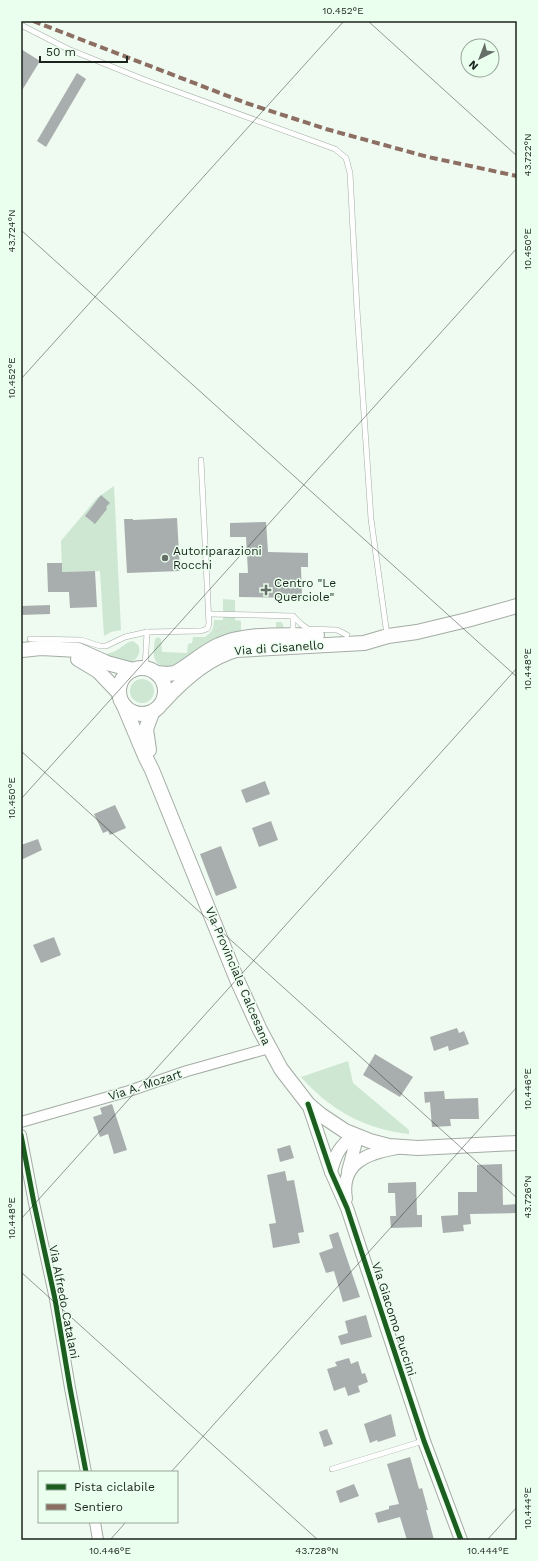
<svg xmlns="http://www.w3.org/2000/svg" width="538" height="1561" font-family="'Work Sans',sans-serif">
<style>
.green{fill:#cde7d2}
.building{fill:#a8aead}
.lines{fill:none;stroke-linecap:round;stroke-linejoin:round}
.service-casing{stroke:#a4aca5;stroke-width:6}
.minor-casing{stroke:#a4aca5;stroke-width:12}
.tertiary-casing{stroke:#a4aca5;stroke-width:14}
.secondary-casing{stroke:#a4aca5;stroke-width:16}
.path{stroke:#d7dbd8;stroke-width:2;stroke-dasharray:3 2;stroke-linecap:butt}
.service{stroke:#fdfefd;stroke-width:5}
.minor{stroke:#fdfefd;stroke-width:10}
.tertiary{stroke:#fdfefd;stroke-width:12}
.secondary{stroke:#fdfefd;stroke-width:14}
.quiet{stroke:#8d6e63;stroke-width:4;stroke-dasharray:8 4;stroke-linecap:butt}
.cycleway-casing{stroke:#eaffed;stroke-width:8}
.cycleway{stroke:#1b5e20;stroke-width:5}
.ticks{fill:none;stroke:#1b231d;stroke-width:1;stroke-opacity:0.45}
.poi-dot{fill:#656e67;stroke:#eaffed;stroke-width:1.5}
.labels{text-anchor:middle;stroke-width:3;stroke-linejoin:round;paint-order:stroke}
.poi-label{font-size:12px;fill:#1b231d;stroke:#eaffed;text-anchor:start}
.street-label{font-size:12px;fill:#1b231d;stroke:#eaffed}
.neatline{fill:none;stroke:#1b231d;stroke-width:1.5}
.ticks-label{font-size:10px;text-anchor:middle;fill:#1b231d}
</style>
<rect width="100%" height="100%" fill="#effaf0"/>
<!-- green -->
<g class="green">
<path d="M114 486 121 630 111 632 104 636 100 571 62 572 61 541 97 498Z"/>
<path d="M223 599 235 600V620L241 621V630H276V622H281L283 624V633L172 668C151 666 153 656 155 639L158 637 161 639 162 652 187 653 188 644 192 643 193 637H205C212 632 214 629 214 620H223Z"/>
<path d="M133 641 138 645C140 649 140 653 137 657 129 669 113 659 104 654 120 653 122 643 133 641Z"/>
<circle cx="142" cy="691" r="12"/>
<path d="M348 1061 353 1083 409 1130V1134C365 1129 330 1110 301 1077Z"/>
</g>
<!-- building -->
<g class="building">
<path d="M21 49 40 61 21 92Z"/>
<path d="M77 73 86 79 46 147 37 141Z"/>
<path d="M101 495 110 503 106 507 107 509 95 524 85 516Z"/>
<path d="M177 518 180 571 127 573 124 519H133V520Z"/>
<path d="M266 522 268 552 308 553V567H301L302 598 239 597V573H248L246 537H230V523Z"/>
<path d="M47 563H62V572L95 571 97 607 70 608 69 592H48Z"/>
<path d="M50 605V614L21 615V606Z"/>
<path d="M265 781 270 794 246 803 241 790Z"/>
<path d="M115 805 126 828 110 835 108 831 103 833 94 814Z"/>
<path d="M271 821 278 840 259 847 252 828Z"/>
<path d="M38 839 42 850 21 860V845Z"/>
<path d="M221 846 237 888 216 896 200 854Z"/>
<path d="M54 937 61 955 41 963 33 945Z"/>
<path d="M457 1028 459 1033 464 1031 469 1044 449 1051 448 1046 434 1051 430 1037Z"/>
<path d="M375 1054 413 1077 400 1097 363 1075Z"/>
<path d="M444 1091 445 1099 478 1098 479 1119H450L451 1126 432 1127 430 1102 425 1103 424 1092Z"/>
<path d="M112 1104 127 1150 114 1154 108 1134 100 1137 93 1117 102 1114 100 1108Z"/>
<path d="M290 1145 294 1158 280 1162 277 1149Z"/>
<path d="M502 1164 503 1205 517 1204V1213L470 1214 471 1224 463 1225 464 1231 443 1233 441 1216 458 1215V1192H477V1165Z"/>
<path d="M285 1171 287 1181 294 1180 304 1232 298 1233 300 1243 273 1248 269 1224 276 1223 267 1175Z"/>
<path d="M416 1182 417 1215H422V1227L391 1228 390 1216H396L395 1193H388V1183Z"/>
<path d="M338 1232 360 1297 343 1302 334 1271 326 1273 319 1253 333 1248 329 1235Z"/>
<path d="M366 1315 372 1337 341 1345 338 1336 348 1333 345 1321Z"/>
<path d="M349 1358 351 1364 358 1361 362 1374 365 1373 368 1382 358 1386 360 1392 348 1396 345 1387 334 1391 327 1369 337 1366 335 1362Z"/>
<path d="M391 1414 396 1436 378 1442 377 1440 370 1443 364 1424Z"/>
<path d="M327 1429 333 1444 324 1447 319 1432Z"/>
<path d="M410 1457 419 1489 422 1488 428 1510H426L434 1540H407L400 1517 378 1523 375 1513 389 1509V1506L399 1504 387 1464Z"/>
<path d="M354 1484 359 1496 340 1503 336 1491Z"/>
</g>
<g class="lines">
<!-- service casing -->
<g class="service-casing">
<g id="service">
<path d="M21 25 68 49 145 80 335 149 346 158 350 173 357 309 371 519 387 635"/>
<path d="M209 614 293 616 301 624 308 629 337 630 347 635"/>
<path d="M293 635V616"/>
<path d="M30 639 81 640 100 646H106L125 637 147 632 201 631 207 629 209 624 201 460"/>
<path d="M145 668 147 632"/>
<path d="M332 1469 423 1441"/>
</g>
</g>
<!-- minor casing -->
<g class="minor-casing">
<g id="minor">
<path d="M21 1122 129 1091 187 1071 269 1048"/>
<path d="M21 1135 34 1203 55 1299 70 1388 86 1472"/>
<path d="M95 1522 98 1540"/>
</g>
</g>
<!-- tertiary casing -->
<g class="tertiary-casing">
<g id="tertiary">
<path d="M308 1104 331 1172 347 1208 424 1441 461 1540"/>
<path d="M331 1172C335 1155 340 1144 356 1135V1142L348 1171"/>
<path d="M346 1199C340 1163 367 1153 397 1148"/>
</g>
</g>
<!-- secondary casing -->
<g class="secondary-casing">
<g id="secondary">
<path d="M22 650 41 648 78 650 107 663 133 670"/>
<path d="M78 659 98 671 119 693"/>
<circle cx="142" cy="691" r="23"/>
<path d="M156 673 168 674 175 673C190 665 203 652 219 645 247 632 287 636 317 635"/>
<path d="M163 702C183 680 207 658 236 650L364 643 388 636 417 632 467 620 517 606"/>
<path d="M124 706 145 756 152 770 238 982 260 1030 281 1069 308 1104 321 1115 345 1131 370 1141 389 1146 418 1148 517 1143"/>
<path d="M149 750 146 729 152 713"/>
</g>
</g>
<!-- path -->
<path class="path" d="M216 632 220 628H226"/>
<!-- service -->
<use href="#service" class="service"/>
<!-- minor -->
<use href="#minor" class="minor"/>
<!-- tertiary -->
<use href="#tertiary" class="tertiary"/>
<!-- secondary -->
<use href="#secondary" class="secondary"/>
<!-- quiet -->
<path class="quiet" d="M33 21 246 103 326 129 428 157 517 176"/>
<!-- cycleway casing -->
<g class="cycleway-casing">
<g id="cycleway">
<path d="M308 1104 331 1172 347 1208 424 1441 461 1540"/>
<path d="M21 1135 34 1203 55 1299 70 1388 86 1472"/>
</g>
</g>
<!-- cycleway -->
<use href="#cycleway" class="cycleway"/>
</g>
<!-- ticks -->
<path class="ticks" d="M368 21 517 156M21 230 517 677M21 379 344 21M21 751 517 1198M21 799 517 248M21 1219 517 668M21 1272 318 1540M171 1472 517 1087M110 1540 126 1522M487 1540 517 1507"/>
<!-- markers -->
<g class="poi-dot">
<circle cx="165" cy="558" r="4"/>
<path d="M264 584h4v4h4v4h-4v4h-4v-4h-4v-4h4z"/>
</g>
<g class="labels">
<!-- poi labels -->
<g class="poi-label">
<text x="173" y="555">Autoriparazioni<tspan x="173" dy="14">Rocchi</tspan></text>
<text x="274" y="587">Centro "Le<tspan x="274" dy="14">Querciole"</tspan></text>
</g>
<!-- street labels -->
<g class="street-label">
<text transform="translate(279 648) rotate(-4)" y="4">Via di Cisanello</text>
<text transform="translate(238 976) rotate(67)" y="4">Via Provinciale Calcesana</text>
<text transform="translate(145 1085) rotate(-18)" y="4">Via A. Mozart</text>
<text transform="translate(64 1302) rotate(79)" y="4">Via Alfredo Catalani</text>
<text transform="translate(394 1319) rotate(72)" y="4">Via Giacomo Puccini</text>
</g>
</g>
<!-- border -->
<rect width="538" height="1561" fill="none" stroke="#eaffed" stroke-width="44"/>
<!-- legend -->
<rect x="38" y="1471" width="140" height="52" fill="#eaffed" stroke="#97a79a"/>
<rect x="46" y="1484" width="20" height="6" fill="#1b5e20" stroke="#97a79a"/>
<text x="74" y="1491" font-size="12" fill="#1b231d">Pista ciclabile</text>
<rect x="46" y="1504" width="20" height="6" fill="#8d6e63" stroke="#97a79a"/>
<text x="74" y="1511" font-size="12" fill="#1b231d">Sentiero</text>
<!-- north arrow -->
<g transform="translate(480 58) rotate(222)"><circle r="19" fill="#eaffed" stroke="#97a79a"/>
<path d="M0-3L7 15L0 10L-7 15Z" fill="#656e67"/>
<text y="-6" font-size="11" font-weight="bold" text-anchor="middle" fill="#1b231d">N</text>
</g>
<!-- scale -->
<path d="M40 56v6h87v-6" fill="none" stroke="#1b231d" stroke-width="2"/>
<text x="46" y="56" font-size="12" fill="#1b231d" stroke="#eaffed" stroke-width="3" paint-order="stroke">50 m</text>
<rect x="22" y="22" width="494" height="1517" class="neatline"/>
<g class="ticks-label">
<text x="343" y="14">10.452°E</text>
<text transform="translate(527 155) rotate(-90)" y="4">43.722°N</text>
<text transform="translate(11 231) rotate(-90)" y="4">43.724°N</text>
<text transform="translate(527 249) rotate(-90)" y="4">10.450°E</text>
<text transform="translate(11 378) rotate(-90)" y="4">10.452°E</text>
<text transform="translate(527 669) rotate(-90)" y="4">10.448°E</text>
<text transform="translate(11 798) rotate(-90)" y="4">10.450°E</text>
<text transform="translate(527 1089) rotate(-90)" y="4">10.446°E</text>
<text transform="translate(527 1197) rotate(-90)" y="4">43.726°N</text>
<text transform="translate(11 1218) rotate(-90)" y="4">10.448°E</text>
<text transform="translate(527 1508) rotate(-90)" y="4">10.444°E</text>
<text x="110" y="1554">10.446°E</text>
<text x="317" y="1554">43.728°N</text>
<text x="488" y="1554">10.444°E</text>
</g>
</svg>
